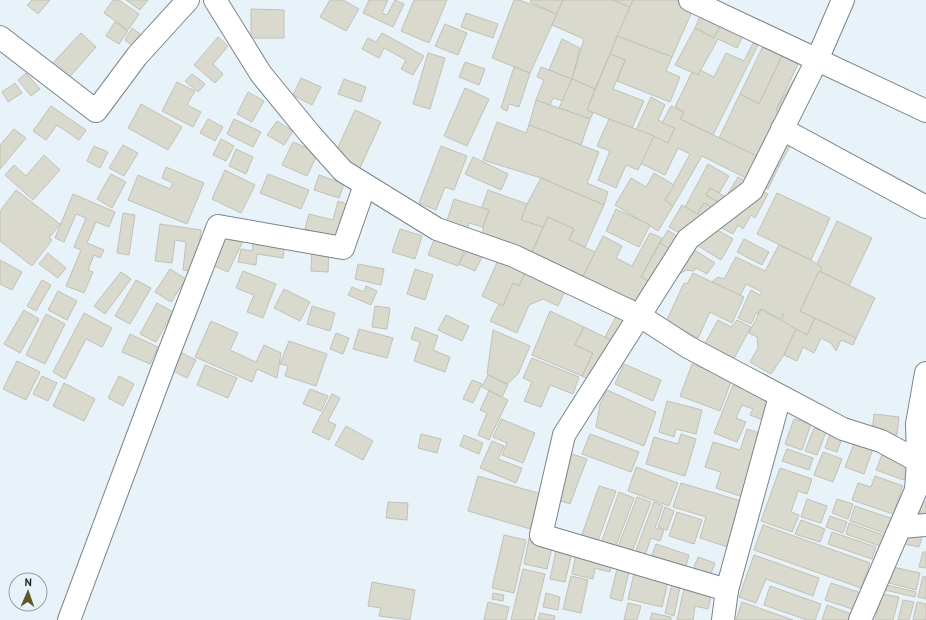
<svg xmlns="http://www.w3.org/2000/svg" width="926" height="620" font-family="'PT Sans',sans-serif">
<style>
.building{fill:#d9d9ce;stroke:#c1c1b6}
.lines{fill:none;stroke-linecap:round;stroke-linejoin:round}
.minor-casing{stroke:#7a848a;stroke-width:24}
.minor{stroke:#fff;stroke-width:22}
</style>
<rect width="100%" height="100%" fill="#e7f2f9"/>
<!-- building -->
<g class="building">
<path d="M32 0H50L38 14 27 5Z"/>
<path d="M113 0H119L139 14 128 30 104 13Z"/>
<path d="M126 0H148L140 10Z"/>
<path d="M330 0H343L359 9 346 31 320 17Z"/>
<path d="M369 0H388L382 13 387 15 395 0 404 4 393 27 363 13Z"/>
<path d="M414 0H447L429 43 401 31Z"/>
<path d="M514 0H519L557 14 530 73 492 58Z"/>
<path d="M531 0H563L557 14 530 2Z"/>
<path d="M563 0H613L630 7 595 89 572 79 584 39 552 25Z"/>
<path d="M613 0H633L630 7Z"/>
<path d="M633 0H676L693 9 672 57 617 36Z"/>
<path d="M251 9 284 10V38H251Z"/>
<path d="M466 13 498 24 493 38 461 27Z"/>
<path d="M701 14 721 25 714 38 695 28Z"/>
<path d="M115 22 128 31 119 44 106 36Z"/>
<path d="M445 24 467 33 458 55 435 46Z"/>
<path d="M721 25 743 36 737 48 718 39 698 75 675 65 695 28 714 38Z"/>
<path d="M132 28 143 36 135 48 125 40Z"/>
<path d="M81 33 96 47 65 82 49 67Z"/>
<path d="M382 33 424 56 413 75 401 69 406 60 384 48 379 58 362 49 368 38 376 42Z"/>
<path d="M617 36 672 57 666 71 680 77 670 102 617 81 625 60 610 54Z"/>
<path d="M218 37 228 46 213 64 223 74 215 83 194 65Z"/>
<path d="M562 39 580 48 572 79 549 70Z"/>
<path d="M753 43 758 45 713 135 680 119 684 112 675 107 692 72 698 75 700 70 714 77 726 53 744 61Z"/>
<path d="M763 46 782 56 759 104 740 94Z"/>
<path d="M428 53 445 58 430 109 413 104Z"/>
<path d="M610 54 625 60 613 89 644 101 632 128 587 110Z"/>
<path d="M782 56 798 64 776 110 783 114 761 158 719 138 740 94 759 104Z"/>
<path d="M465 62 485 69 479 85 459 77Z"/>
<path d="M514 67 530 73 519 107 509 104 507 111 501 108Z"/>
<path d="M541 67 572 79 563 101 553 98 550 105 536 100 544 80 537 77Z"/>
<path d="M800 69 783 114 776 110Z"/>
<path d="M26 73 40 89 31 96 18 80Z"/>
<path d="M192 74 205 84 198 92 185 81Z"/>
<path d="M301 78 321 87 312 105 293 95Z"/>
<path d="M344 79 366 87 361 102 338 94Z"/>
<path d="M572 79 595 89 587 110 593 113 590 119 559 108Z"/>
<path d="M177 82 195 91 187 105 201 112 193 127 162 111Z"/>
<path d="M15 83 22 93 8 102 2 92Z"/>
<path d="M465 88 489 99 467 146 444 136Z"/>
<path d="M248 92 264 101 252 122 237 114Z"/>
<path d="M651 97 665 105 658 120 675 128 668 143 636 130Z"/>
<path d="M536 100 590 119 581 145 529 125Z"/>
<path d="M141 104 182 127 168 150 128 128Z"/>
<path d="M51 106 86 130 79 140 57 125 46 140 33 131Z"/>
<path d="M671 106 684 112 680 119 761 158 750 180 702 156 673 206 665 200 690 154 678 148 665 175 640 163 654 136 668 143 675 128 662 123Z"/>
<path d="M355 110 381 122 360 168 334 156Z"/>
<path d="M208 119 223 127 215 141 200 133Z"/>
<path d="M234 119 261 132 253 147 227 134Z"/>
<path d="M609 119 654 136 638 170 626 165 616 188 598 180 610 151 597 146Z"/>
<path d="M277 121 293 131 284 145 267 135Z"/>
<path d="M497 122 526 133 529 125 599 152 587 183 608 192 604 205 541 178 483 160Z"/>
<path d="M14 129 26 138 0 169V145Z"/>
<path d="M784 136 793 141 779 166 770 162Z"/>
<path d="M221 139 234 146 226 161 213 155Z"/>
<path d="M293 142 318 153 307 176 282 165Z"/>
<path d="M123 145 138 153 124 176 109 168Z"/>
<path d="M94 146 108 152 100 168 87 161Z"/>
<path d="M441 146 467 156 454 190 445 187 436 210 419 203Z"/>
<path d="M236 149 253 157 246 174 229 166Z"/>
<path d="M44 155 60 170 33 200 5 175 14 165 26 176Z"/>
<path d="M473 157 508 174 501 190 465 174Z"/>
<path d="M770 162 779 166 768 189 760 185Z"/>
<path d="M708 164 729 176 719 193 710 188 706 195 717 201 713 208 704 203 697 214 685 207Z"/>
<path d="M166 167 204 183 187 224 128 200 138 175 170 189 173 183 162 178Z"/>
<path d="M225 170 255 185 241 213 212 199Z"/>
<path d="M654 173 674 185 665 200 673 206 658 231 615 205 631 178 646 187Z"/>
<path d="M111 174 126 182 112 208 97 199Z"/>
<path d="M268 174 309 190 301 209 260 193Z"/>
<path d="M319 175 344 184 339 198 314 190Z"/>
<path d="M738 177 753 185 708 220 697 214 704 203 713 208 717 201 706 195 710 188 726 197Z"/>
<path d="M541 178 604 205 585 247 569 240 574 229 548 217 543 227 521 220 527 204Z"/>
<path d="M758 189 768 194 755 218 751 215 743 229 738 225 733 234 714 224Z"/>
<path d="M16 190 60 224 49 238 52 240 32 266 0 241V211Z"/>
<path d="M488 190 527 204 521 220 543 227 529 259 483 240V227L489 210 482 207Z"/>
<path d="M777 193 830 218 811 260 757 234Z"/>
<path d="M73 194 115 212 109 227 96 222 87 243 104 250 100 258 94 255 88 270 93 272 84 293 66 286 81 250 74 247 86 218 76 214 64 242 55 238Z"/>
<path d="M454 199 489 210 483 227 469 223 465 237 444 230Z"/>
<path d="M338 201 349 205 340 238 305 229 309 214 333 220Z"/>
<path d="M682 205 708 220 687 237 669 227Z"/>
<path d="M616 209 650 225 639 247 606 231Z"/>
<path d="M123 213 135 215 129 255 117 253Z"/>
<path d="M548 217 574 229 569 240 595 252 580 283 529 259Z"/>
<path d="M837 221 872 238 849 286 819 271 822 268 816 266Z"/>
<path d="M160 224 201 230 196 272 183 270 186 242 175 240 172 263 155 261Z"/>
<path d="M712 227 733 239 721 260 692 242Z"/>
<path d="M400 229 422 236 415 259 392 252Z"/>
<path d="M668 230 685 242 671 250 660 243Z"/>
<path d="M226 231 244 239 228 272 210 264Z"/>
<path d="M650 233 662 238 641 277 655 285 638 311 580 283 603 236 622 246 616 258 632 266Z"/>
<path d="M436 235 466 246 458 266 428 255Z"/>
<path d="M254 237 285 242 283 258 257 254 256 265 238 262 241 249 252 251Z"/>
<path d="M744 239 769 252 762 265 737 252Z"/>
<path d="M660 243 671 250 655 285 641 277Z"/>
<path d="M469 245 484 253 475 271 459 264Z"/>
<path d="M779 245 811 260 822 268 800 311 815 318 807 335 781 321 784 315 783 314 780 319 761 309 758 314 756 313 751 324 738 318 751 290 760 295 762 292 746 284 740 296 712 282 718 277 724 279 736 257 765 271Z"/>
<path d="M688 246 715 263 707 274 696 268 694 271 686 270 678 275Z"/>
<path d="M312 247 329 248 328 272 311 271Z"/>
<path d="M48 253 66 268 58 278 39 264Z"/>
<path d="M500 256 527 269 519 286 513 283 503 306 482 296Z"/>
<path d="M0 260 22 272 12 290 0 284Z"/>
<path d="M358 264 384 269 381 285 355 279Z"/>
<path d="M170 269 186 279 171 302 155 292Z"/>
<path d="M415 269 433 275 425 300 407 294Z"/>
<path d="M527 269 567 287 558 306 543 299 529 305 517 333 490 321 499 304 503 306 513 283 519 286Z"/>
<path d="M243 271 276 284 263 318 247 312 254 295 236 288Z"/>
<path d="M819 271 875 298 856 338 800 311Z"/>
<path d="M121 272 131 279 105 314 94 306Z"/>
<path d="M693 273 744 297 732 323 710 312 698 338 666 322 684 283 687 284Z"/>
<path d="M42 280 51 285 36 311 27 306Z"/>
<path d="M136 280 151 288 130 324 115 316Z"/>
<path d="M366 286 377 291 371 305 348 295 352 287 364 292Z"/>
<path d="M284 289 310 302 300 321 274 308Z"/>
<path d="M58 291 77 301 67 320 48 310Z"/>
<path d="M157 303 173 312 156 342 140 334Z"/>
<path d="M312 306 335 313 330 331 307 324Z"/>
<path d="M375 306 390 308 387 329 372 327Z"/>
<path d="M761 309 796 329 784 355 771 374 750 362 758 348 757 337 749 333Z"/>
<path d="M24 310 39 319 20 353 4 344Z"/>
<path d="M550 311 584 327 575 345 593 353 582 376 532 355Z"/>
<path d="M84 313 112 328 102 347 86 339 65 379 53 372Z"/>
<path d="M618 313 631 320 615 342 605 337Z"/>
<path d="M46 314 65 324 45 364 26 355Z"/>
<path d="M446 315 469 326 462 341 438 330Z"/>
<path d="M815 318 856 338 853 345 841 340 836 351 831 343 821 338 814 353 803 347 797 361 784 355 796 329 807 335Z"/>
<path d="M718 320 731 327 737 320 751 327 732 362 703 347Z"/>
<path d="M211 321 238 333 230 350 256 362 264 345 281 353 277 378 257 369 252 382 195 357Z"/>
<path d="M415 327 438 336 433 350 450 357 445 372 414 361 420 342 411 339Z"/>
<path d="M584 327 615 342 596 383 582 376 593 353 575 345Z"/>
<path d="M359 329 393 338 387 358 353 349Z"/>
<path d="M493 330 530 346 518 374 507 384 487 374Z"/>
<path d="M336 333 349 338 343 354 330 349Z"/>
<path d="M130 334 158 347 150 364 122 352Z"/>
<path d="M289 341 327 354 316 386 285 376 288 366 280 364Z"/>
<path d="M168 346 196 360 187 378 159 364Z"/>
<path d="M532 358 579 377 573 394 550 385 541 407 524 401 532 382 523 378Z"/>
<path d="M17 361 40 372 26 400 3 389Z"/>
<path d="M624 364 661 380 653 401 615 384Z"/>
<path d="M692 364 732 379 720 411 680 396Z"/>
<path d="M205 365 237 378 228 398 197 385Z"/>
<path d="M488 375 508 385 502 397 482 387Z"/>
<path d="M42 376 57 383 48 401 33 394Z"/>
<path d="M119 376 134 384 123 406 108 398Z"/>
<path d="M472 380 482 384 473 403 463 399Z"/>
<path d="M64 383 95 399 84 421 53 406Z"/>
<path d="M733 385 771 400 763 420 750 415 753 409 742 405 736 418 746 422 737 442 714 433Z"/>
<path d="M310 389 328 396 321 411 303 404Z"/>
<path d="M607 390 656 412 644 446 596 427 600 404Z"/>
<path d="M489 391 508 400 489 440 478 435 487 413 480 410Z"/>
<path d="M332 394 340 398 328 421 336 425 329 440 312 432Z"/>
<path d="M667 401 702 410 696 434 676 429 674 437 659 432Z"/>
<path d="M874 414 899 417 897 435 872 432Z"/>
<path d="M501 419 535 433 523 463 502 455 507 443 493 437Z"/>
<path d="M794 419 811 424 802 450 785 444Z"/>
<path d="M346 426 373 441 363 460 335 445Z"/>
<path d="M814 428 826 432 817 455 805 451Z"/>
<path d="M747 429 769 436 749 499 716 488 721 472 705 467 713 442 740 450Z"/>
<path d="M831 431 843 436 837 452 825 448Z"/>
<path d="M421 434 441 439 437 453 418 448Z"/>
<path d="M590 434 639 452 631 472 582 454Z"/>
<path d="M681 434 696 439 685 476 646 464 654 437 678 444Z"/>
<path d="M464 435 483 443 479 454 460 446Z"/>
<path d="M856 439 874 446 864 474 845 467Z"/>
<path d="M492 441 504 446 498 459 522 468 516 483 480 468Z"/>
<path d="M787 449 813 458 809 470 782 461Z"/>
<path d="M823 452 842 459 833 482 814 475Z"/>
<path d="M883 452 911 462 904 480 876 470Z"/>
<path d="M569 453 587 459 570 504 552 498Z"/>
<path d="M636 467 678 483 669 506 628 491Z"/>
<path d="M780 468 812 479 807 494 798 491 791 512 799 515 792 532 761 521Z"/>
<path d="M478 476 545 495 534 530 468 511Z"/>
<path d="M875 476 903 486 893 514 852 500 858 483 871 487Z"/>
<path d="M681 483 748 503 734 549 700 538 706 517 673 507Z"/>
<path d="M599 486 616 491 595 549 579 543Z"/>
<path d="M619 492 634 498 613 554 599 549Z"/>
<path d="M637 497 651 502 629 560 615 555Z"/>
<path d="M807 499 827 506 821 523 801 517Z"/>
<path d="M837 499 853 504 848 519 832 513Z"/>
<path d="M388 502 408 503 407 520 386 518Z"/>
<path d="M654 502 663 506 655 528 664 530 660 541 651 538 642 564 632 561Z"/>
<path d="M923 502H926V520L917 521Z"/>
<path d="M855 506 893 519 887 534 850 521Z"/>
<path d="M665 507 674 511 667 530 658 527Z"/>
<path d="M677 512 702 520 694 544 669 536Z"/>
<path d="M830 516 847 522 843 533 826 527Z"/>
<path d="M801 520 825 529 820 542 795 534Z"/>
<path d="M849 523 886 536 882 547 846 534Z"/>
<path d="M763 525 870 563 861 588 754 550Z"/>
<path d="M832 532 876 547 872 559 828 544Z"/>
<path d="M909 532 923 533 919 547 904 544Z"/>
<path d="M504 535 526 540 514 593 492 588Z"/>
<path d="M529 538 553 543 547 569 524 564Z"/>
<path d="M656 544 689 555 684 573 650 561Z"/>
<path d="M557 545 573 549 565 582 550 579Z"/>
<path d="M923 552H926V568L919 567Z"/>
<path d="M576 553 612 560 610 572 595 568 593 579 572 574Z"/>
<path d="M754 555 819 578 813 596 766 579 756 603 739 597Z"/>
<path d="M698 557 715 563 707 584 690 578Z"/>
<path d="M618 564 630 567 622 601 610 598Z"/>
<path d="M893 567 920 573 916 590 889 583Z"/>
<path d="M523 569 545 574 534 620H511Z"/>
<path d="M635 569 669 577 662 607 628 599Z"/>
<path d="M571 576 588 580 581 613 563 609Z"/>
<path d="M923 576 926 577V599L918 597Z"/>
<path d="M673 580 681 582 674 616 665 613Z"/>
<path d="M372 582 415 590 410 620 379 616 381 608 368 606Z"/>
<path d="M831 583 861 593 855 610 825 600Z"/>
<path d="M685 584 712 592 708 609 695 606 693 620H677Z"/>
<path d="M887 585 916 592 915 597 885 590Z"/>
<path d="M770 586 821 604 815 620H807L764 605Z"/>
<path d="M493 593 504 595 503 601 492 599Z"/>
<path d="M546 593 560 597 558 610 543 607Z"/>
<path d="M882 594 899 597 893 620H875Z"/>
<path d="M903 600 914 602 909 620H898Z"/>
<path d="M488 602 509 607 506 620H484Z"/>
<path d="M742 602 793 620H736Z"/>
<path d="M917 602 926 604V620H913Z"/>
<path d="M628 603 641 606 637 620H624Z"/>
<path d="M827 605 854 615 852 620H822Z"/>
<path d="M540 613 555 616 554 620H538Z"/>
<path d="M652 613 671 617V620H650Z"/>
</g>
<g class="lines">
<!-- minor casing -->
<g class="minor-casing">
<g id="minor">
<path d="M215 0 261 74 310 134 343 171 437 229 514 256 640 316 688 347 843 429 881 441 918 461"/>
<path d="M690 0 926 111"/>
<path d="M0 37 96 111 137 56 188 0"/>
<path d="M782 129 926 207"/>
<path d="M901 527 926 525"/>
<path d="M727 590 780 396"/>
<path d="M69 620 165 363 218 226 343 248 365 185"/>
<path d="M723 620 727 590 541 535 564 435 688 239 752 190 817 60 843 0"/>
<path d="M860 620 916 490 918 461 917 424 926 373"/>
</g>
</g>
<!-- minor -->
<use href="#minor" class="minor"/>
</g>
<!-- north arrow -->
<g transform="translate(28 592) rotate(2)"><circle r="19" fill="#e7f2f9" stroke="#979fa4"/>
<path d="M0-3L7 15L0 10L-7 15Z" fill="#5c5926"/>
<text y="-6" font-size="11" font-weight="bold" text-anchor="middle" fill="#1f2225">N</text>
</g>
</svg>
